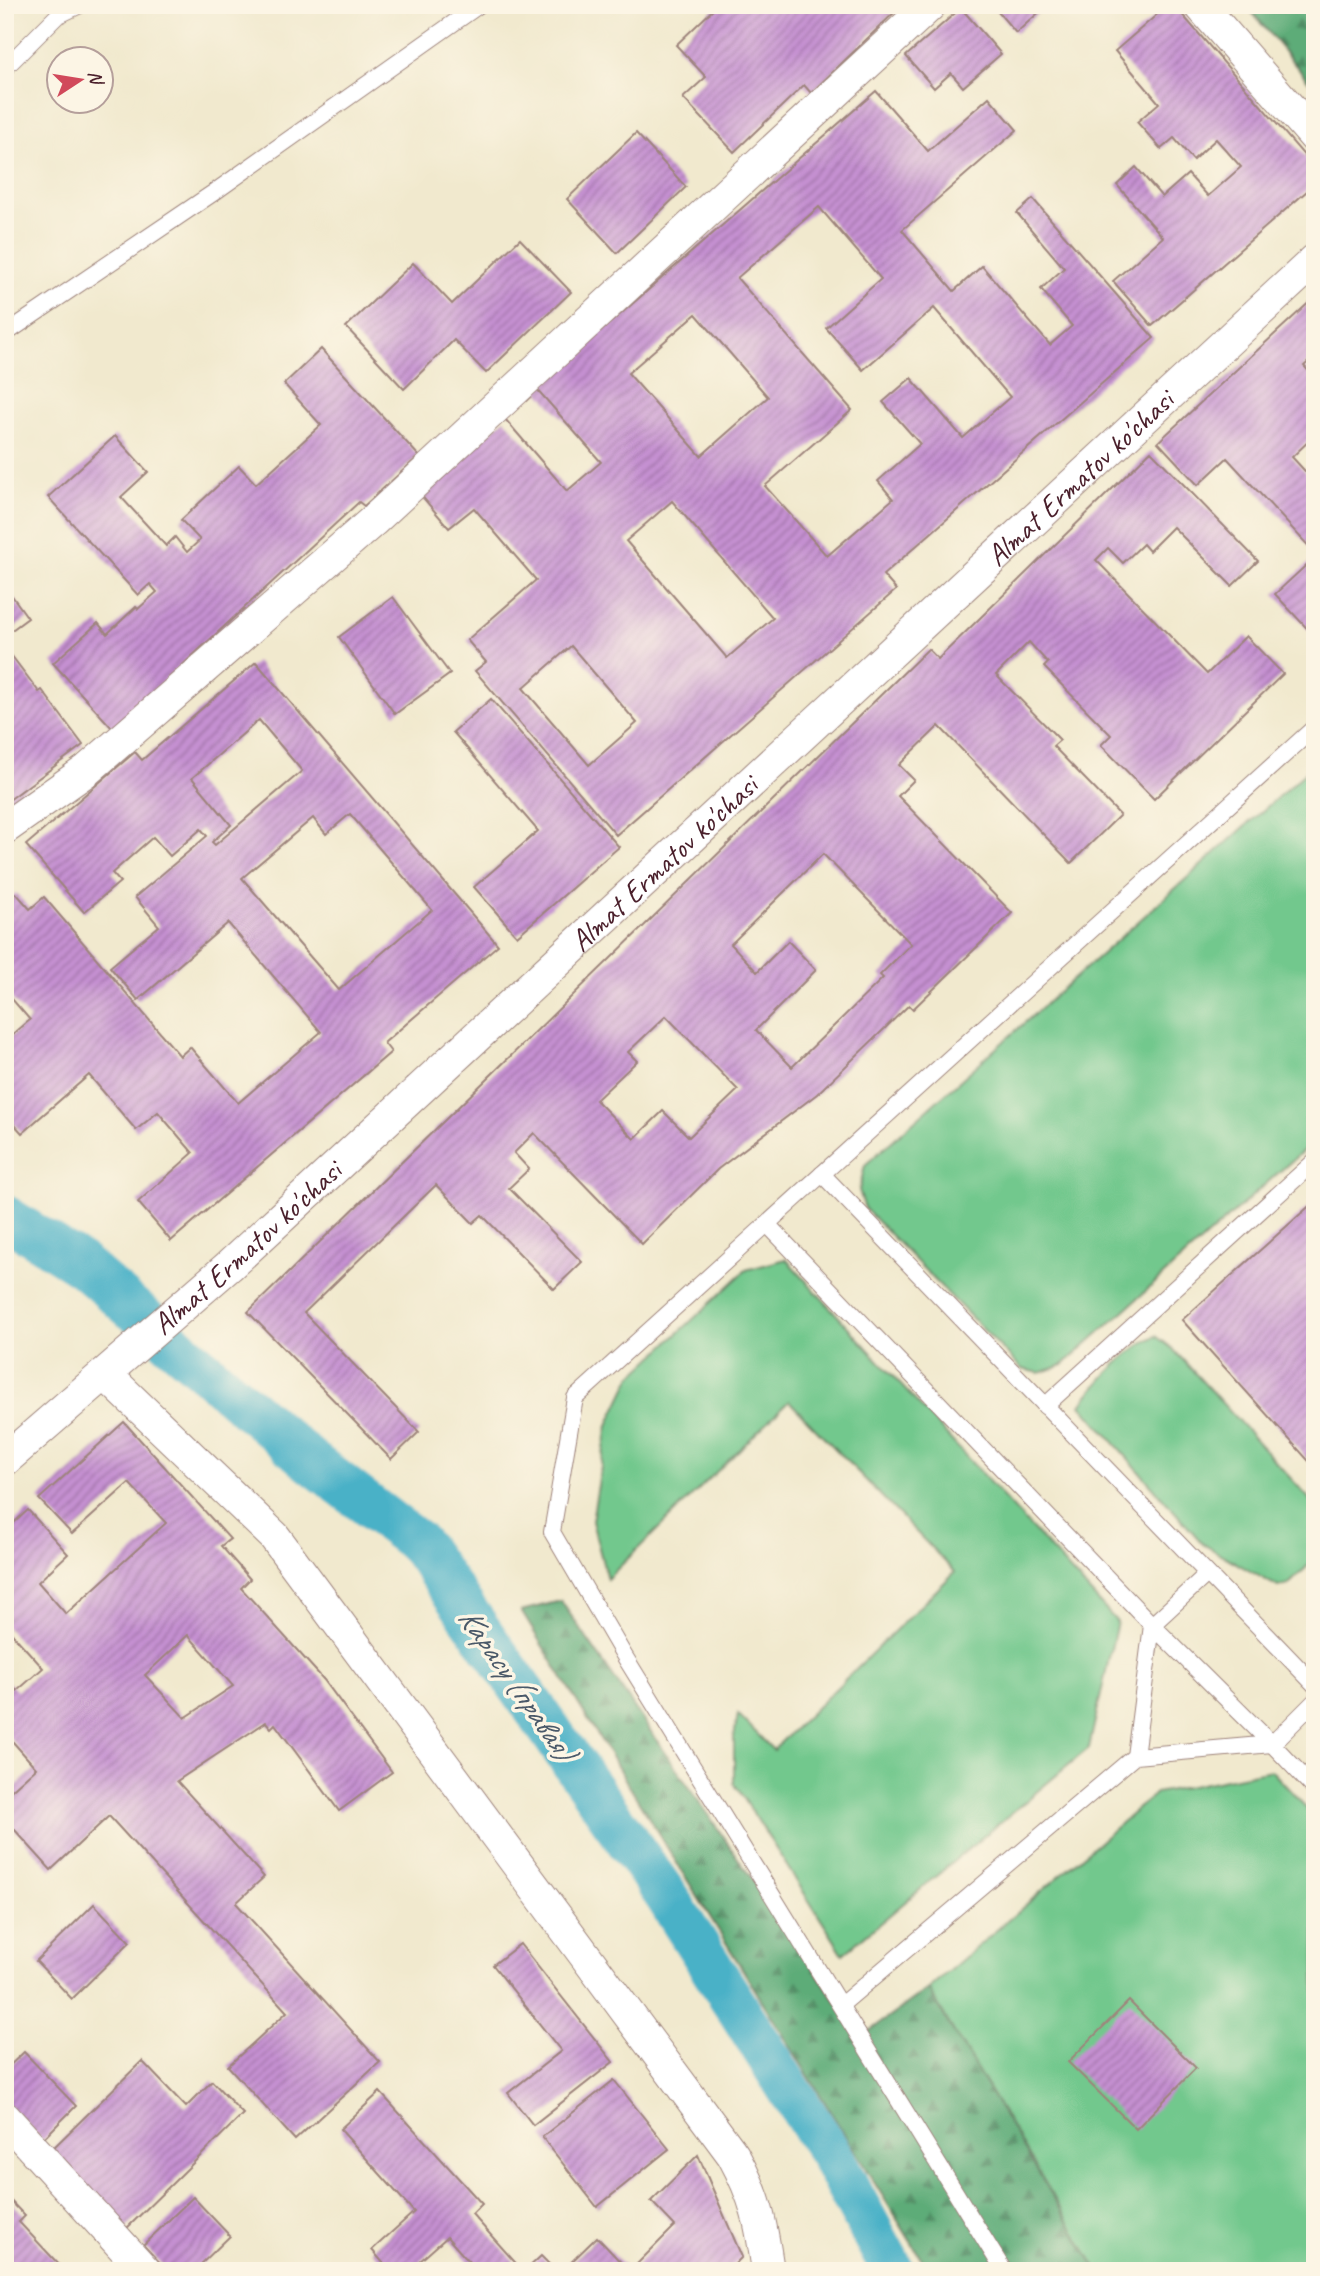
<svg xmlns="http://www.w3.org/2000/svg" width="1320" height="2276" font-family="Caveat,sans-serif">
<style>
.grass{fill:#72c88d;stroke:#5e745c;stroke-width:2}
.forest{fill:url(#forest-firs);stroke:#546652;stroke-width:2}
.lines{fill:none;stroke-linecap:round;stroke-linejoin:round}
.canal{stroke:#49b1c7;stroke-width:44}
.building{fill:url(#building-hatch);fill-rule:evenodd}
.lane-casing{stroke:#9e847c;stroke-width:18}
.street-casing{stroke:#9e847c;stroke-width:34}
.lane{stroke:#fff;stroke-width:16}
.street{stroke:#fff;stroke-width:32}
.labels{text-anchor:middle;stroke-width:7;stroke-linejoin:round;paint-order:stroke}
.street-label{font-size:30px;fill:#4a1f2b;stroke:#fcf5e5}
.water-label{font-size:32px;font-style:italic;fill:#4a5969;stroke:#fcf5e5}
</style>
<defs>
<pattern id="forest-firs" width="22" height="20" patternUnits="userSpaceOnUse" patternTransform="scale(1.75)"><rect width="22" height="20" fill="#5dac78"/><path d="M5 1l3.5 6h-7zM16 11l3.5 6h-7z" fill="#4f8b63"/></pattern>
<pattern id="building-hatch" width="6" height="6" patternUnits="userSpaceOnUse" patternTransform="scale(1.75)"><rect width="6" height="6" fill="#c590d1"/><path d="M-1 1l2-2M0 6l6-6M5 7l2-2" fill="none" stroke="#a275aa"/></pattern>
</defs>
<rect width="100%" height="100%" fill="#fcf5e5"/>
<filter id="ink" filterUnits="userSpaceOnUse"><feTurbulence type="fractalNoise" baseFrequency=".0143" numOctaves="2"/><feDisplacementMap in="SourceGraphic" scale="14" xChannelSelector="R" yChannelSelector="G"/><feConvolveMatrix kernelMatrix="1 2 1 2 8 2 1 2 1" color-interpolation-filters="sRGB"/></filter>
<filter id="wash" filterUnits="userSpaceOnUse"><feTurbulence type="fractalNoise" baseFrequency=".00686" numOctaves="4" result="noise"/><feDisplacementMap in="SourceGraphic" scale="28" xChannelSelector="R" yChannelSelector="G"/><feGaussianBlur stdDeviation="1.57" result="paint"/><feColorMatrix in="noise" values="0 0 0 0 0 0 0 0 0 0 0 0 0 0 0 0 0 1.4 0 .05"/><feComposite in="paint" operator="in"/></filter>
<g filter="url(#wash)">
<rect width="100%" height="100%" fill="#f1e9ce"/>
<!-- grass -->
<g class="grass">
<path d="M1315 764V1140L1063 1365 1040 1373 1022 1369 865 1209 859 1190 865 1165Z"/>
<path d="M786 1259 1117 1622 1089 1748 843 1954 734 1783V1737L738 1714 773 1750 955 1572 789 1401 607 1579 592 1521 608 1425 631 1377 746 1270Z"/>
<path d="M1156 1336 1173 1349 1315 1505V1559L1289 1584 1278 1587 1203 1544 1081 1405C1096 1383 1131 1346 1156 1336Z"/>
<path d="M1271 1770 1315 1817V2271H1098L928 1989 1156 1793Z"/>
</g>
<!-- forest -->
<g class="forest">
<path d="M1246 5H1315V89Z"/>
<path d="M561 1601 861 2037 928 1989 1098 2271H929L521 1611Z"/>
</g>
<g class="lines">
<!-- canal -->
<path class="canal" d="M5 1217 83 1266 308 1459 419 1544 665 1894 830 2154 893 2271"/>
</g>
<g id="blocks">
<!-- building -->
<g class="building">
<path d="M718 5H784L788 10 793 5H902L811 93 804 85 734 152 683 98 706 77 676 45Z"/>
<path d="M992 5H1047L1016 33Z"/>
<path d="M1168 5H1174L1315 168V184L1152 326 1113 281 1163 237 1117 185 1136 167 1162 197 1188 174 1208 196 1241 167 1216 139 1193 160 1174 138 1161 149 1137 122 1159 103 1115 51Z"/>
<path d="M961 8 1001 54 963 87 951 73 934 88 906 56Z"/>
<path d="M876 91 928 151 989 97 1017 130 902 230 954 291 982 266 1050 345 1072 326 1041 289 1064 268 1017 213 1033 199 1154 338 883 575 896 590 616 835 475 671 486 662 467 640 536 580 474 508 449 528 419 493 505 419 567 491 601 462 536 388ZM819 207 881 279 826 328 863 370 934 308 1010 397 963 438 911 378 883 402 920 444 878 481 893 499 827 556 765 486 852 410 737 278ZM696 314 768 397 701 456 628 373ZM672 501 773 618 727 658 626 541ZM571 646 637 723 589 765 523 688Z"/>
<path d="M636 133 686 187 617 253 567 199Z"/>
<path d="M520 239 571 292 486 373 454 340 404 389 346 327 413 263 452 304Z"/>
<path d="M1315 297V356L1304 366 1315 378V435L1292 457 1315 482V553L1227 458 1198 485 1158 442Z"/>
<path d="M321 349 419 456 364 506 359 502 113 729 53 663 98 623 107 634 136 607 138 609 157 592 150 584 138 595 48 497 115 436 148 472 121 497 166 546 175 537 187 552 200 540 181 520 239 466 256 484 321 425 284 384Z"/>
<path d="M1151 451 1258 561 1232 586 1173 527 1149 551 1143 544 1123 563 1108 548 1096 560 1207 674 1246 636 1283 674 1154 799 1101 745 1111 735 1044 667 1048 663 1029 642 996 675 1060 740 1053 746 1120 815 1071 863 939 726 899 765 914 780 898 796 1012 913 913 1009 909 1005 817 1094 718 1169 642 1244 534 1133 514 1153 529 1169 509 1188 582 1262 554 1289 482 1215 473 1223 436 1185 304 1313 419 1432 391 1459 248 1312 928 649 938 659ZM823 854 911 944 880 975 883 978 792 1067 756 1030 816 970 788 941 757 972 731 944ZM666 1016 738 1090 689 1137 663 1111 634 1139 596 1100 637 1061 628 1052Z"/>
<path d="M1315 557V637L1275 594Z"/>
<path d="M5 586 28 618 5 635Z"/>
<path d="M393 597 450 674 395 714 339 637Z"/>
<path d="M5 647 39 692 42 690 83 745 5 803V718L7 717Z"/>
<path d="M256 662 498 945 384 1043 391 1052 171 1241 138 1202 193 1153 158 1112 136 1130 89 1075 22 1133 5 1114V1041L30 1020 5 991V902L16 893 30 909 44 897 180 1056 190 1047 238 1103 321 1032 228 923 138 1000 110 967 159 926 135 897 207 836 201 829 170 856 153 837 112 873 120 882 84 912 26 845 135 752 142 760ZM259 720 302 771 215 845 212 842 231 825 192 778ZM350 814 432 910 339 990 242 878 313 818 326 834Z"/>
<path d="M491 699 619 847 517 936 474 887 538 831 453 732Z"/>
<path d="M1315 1201V1468L1182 1320Z"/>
<path d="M124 1422 230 1539 221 1546 250 1579 241 1588 324 1680 392 1772 339 1811 275 1724 271 1728 266 1722 177 1781 264 1877 236 1903 380 2062 295 2140 228 2066 287 2012 109 1816 51 1870 5 1819V1796L36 1768 5 1733V1679L17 1691 43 1668 5 1626V1531L28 1510 68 1554 38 1582 66 1614 166 1523 129 1483 72 1534 39 1499ZM188 1635 233 1686 185 1718 145 1675Z"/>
<path d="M94 1904 130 1942 72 1999 36 1961Z"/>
<path d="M520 1944 613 2062 533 2125 508 2093 561 2051 493 1965Z"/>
<path d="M1129 2001 1196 2068 1136 2129 1068 2062Z"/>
<path d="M24 2052 76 2106 42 2140 5 2102V2070Z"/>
<path d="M142 2061 186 2107 212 2081 243 2114 125 2230 49 2152Z"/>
<path d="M614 2080 669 2149 597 2207 542 2137Z"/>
<path d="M380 2092 482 2204 472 2214 521 2269 520 2271H477L447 2237 420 2261 428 2271H390L372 2250 414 2212 340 2129Z"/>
<path d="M698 2155 742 2257 728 2271H630L675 2226 651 2201Z"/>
<path d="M5 2195 25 2216 19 2222 65 2271H5Z"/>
<path d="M193 2197 230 2236 194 2271H168L143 2245Z"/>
<path d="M597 2237 629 2271H562Z"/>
<path d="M541 2256 556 2271H525Z"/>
</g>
</g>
</g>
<g filter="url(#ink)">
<use href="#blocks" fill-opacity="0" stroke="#9e847c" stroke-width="2"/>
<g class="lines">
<!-- lane casing -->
<g class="lane-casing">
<g id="lane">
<path d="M5 68 57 16 80 5"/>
<path d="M5 334 216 191 479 5"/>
<path d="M822 1174 1315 1685"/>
<path d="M767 1224 1152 1625 1207 1574"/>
<path d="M1045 1406 1315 1161"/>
<path d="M1315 1701 1272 1744 1315 1789"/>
<path d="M841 2005 1135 1756 1272 1744 1152 1625 1135 1756"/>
<path d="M1004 2271 625 1657 552 1532 575 1398 1315 727"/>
</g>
</g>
<!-- street casing -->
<g class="street-casing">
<g id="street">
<path d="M1200 5 1315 137"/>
<path d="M5 828 87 770 373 521 930 5"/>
<path d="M105 1374 274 1536 733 2155C757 2199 761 2222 768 2271"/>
<path id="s1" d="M5 1460 229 1266 1315 260"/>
<path d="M5 2118 145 2271"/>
</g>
</g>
<!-- lane -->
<use href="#lane" class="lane"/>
<!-- street -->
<use href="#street" class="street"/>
</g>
</g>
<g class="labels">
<!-- street labels -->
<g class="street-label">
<text dy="10" stroke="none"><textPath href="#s1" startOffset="1456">Almat Ermatov ko'chasi</textPath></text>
<text dy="10" stroke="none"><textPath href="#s1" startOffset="889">Almat Ermatov ko'chasi</textPath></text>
<text dy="10" stroke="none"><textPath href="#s1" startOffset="322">Almat Ermatov ko'chasi</textPath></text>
</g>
<!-- water labels -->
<g class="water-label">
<text transform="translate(517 1683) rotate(55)" y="11">Карасу (правая)</text>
</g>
</g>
<!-- margin -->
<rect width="1320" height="2276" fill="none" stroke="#fcf5e5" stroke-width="28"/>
<!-- north arrow -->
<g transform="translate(80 80) rotate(78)"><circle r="33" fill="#fcf5e5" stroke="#b59f9b" stroke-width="2"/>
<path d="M0-5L12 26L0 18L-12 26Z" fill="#d1495b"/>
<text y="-10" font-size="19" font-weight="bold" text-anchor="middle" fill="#4a1f2b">N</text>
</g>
</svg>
